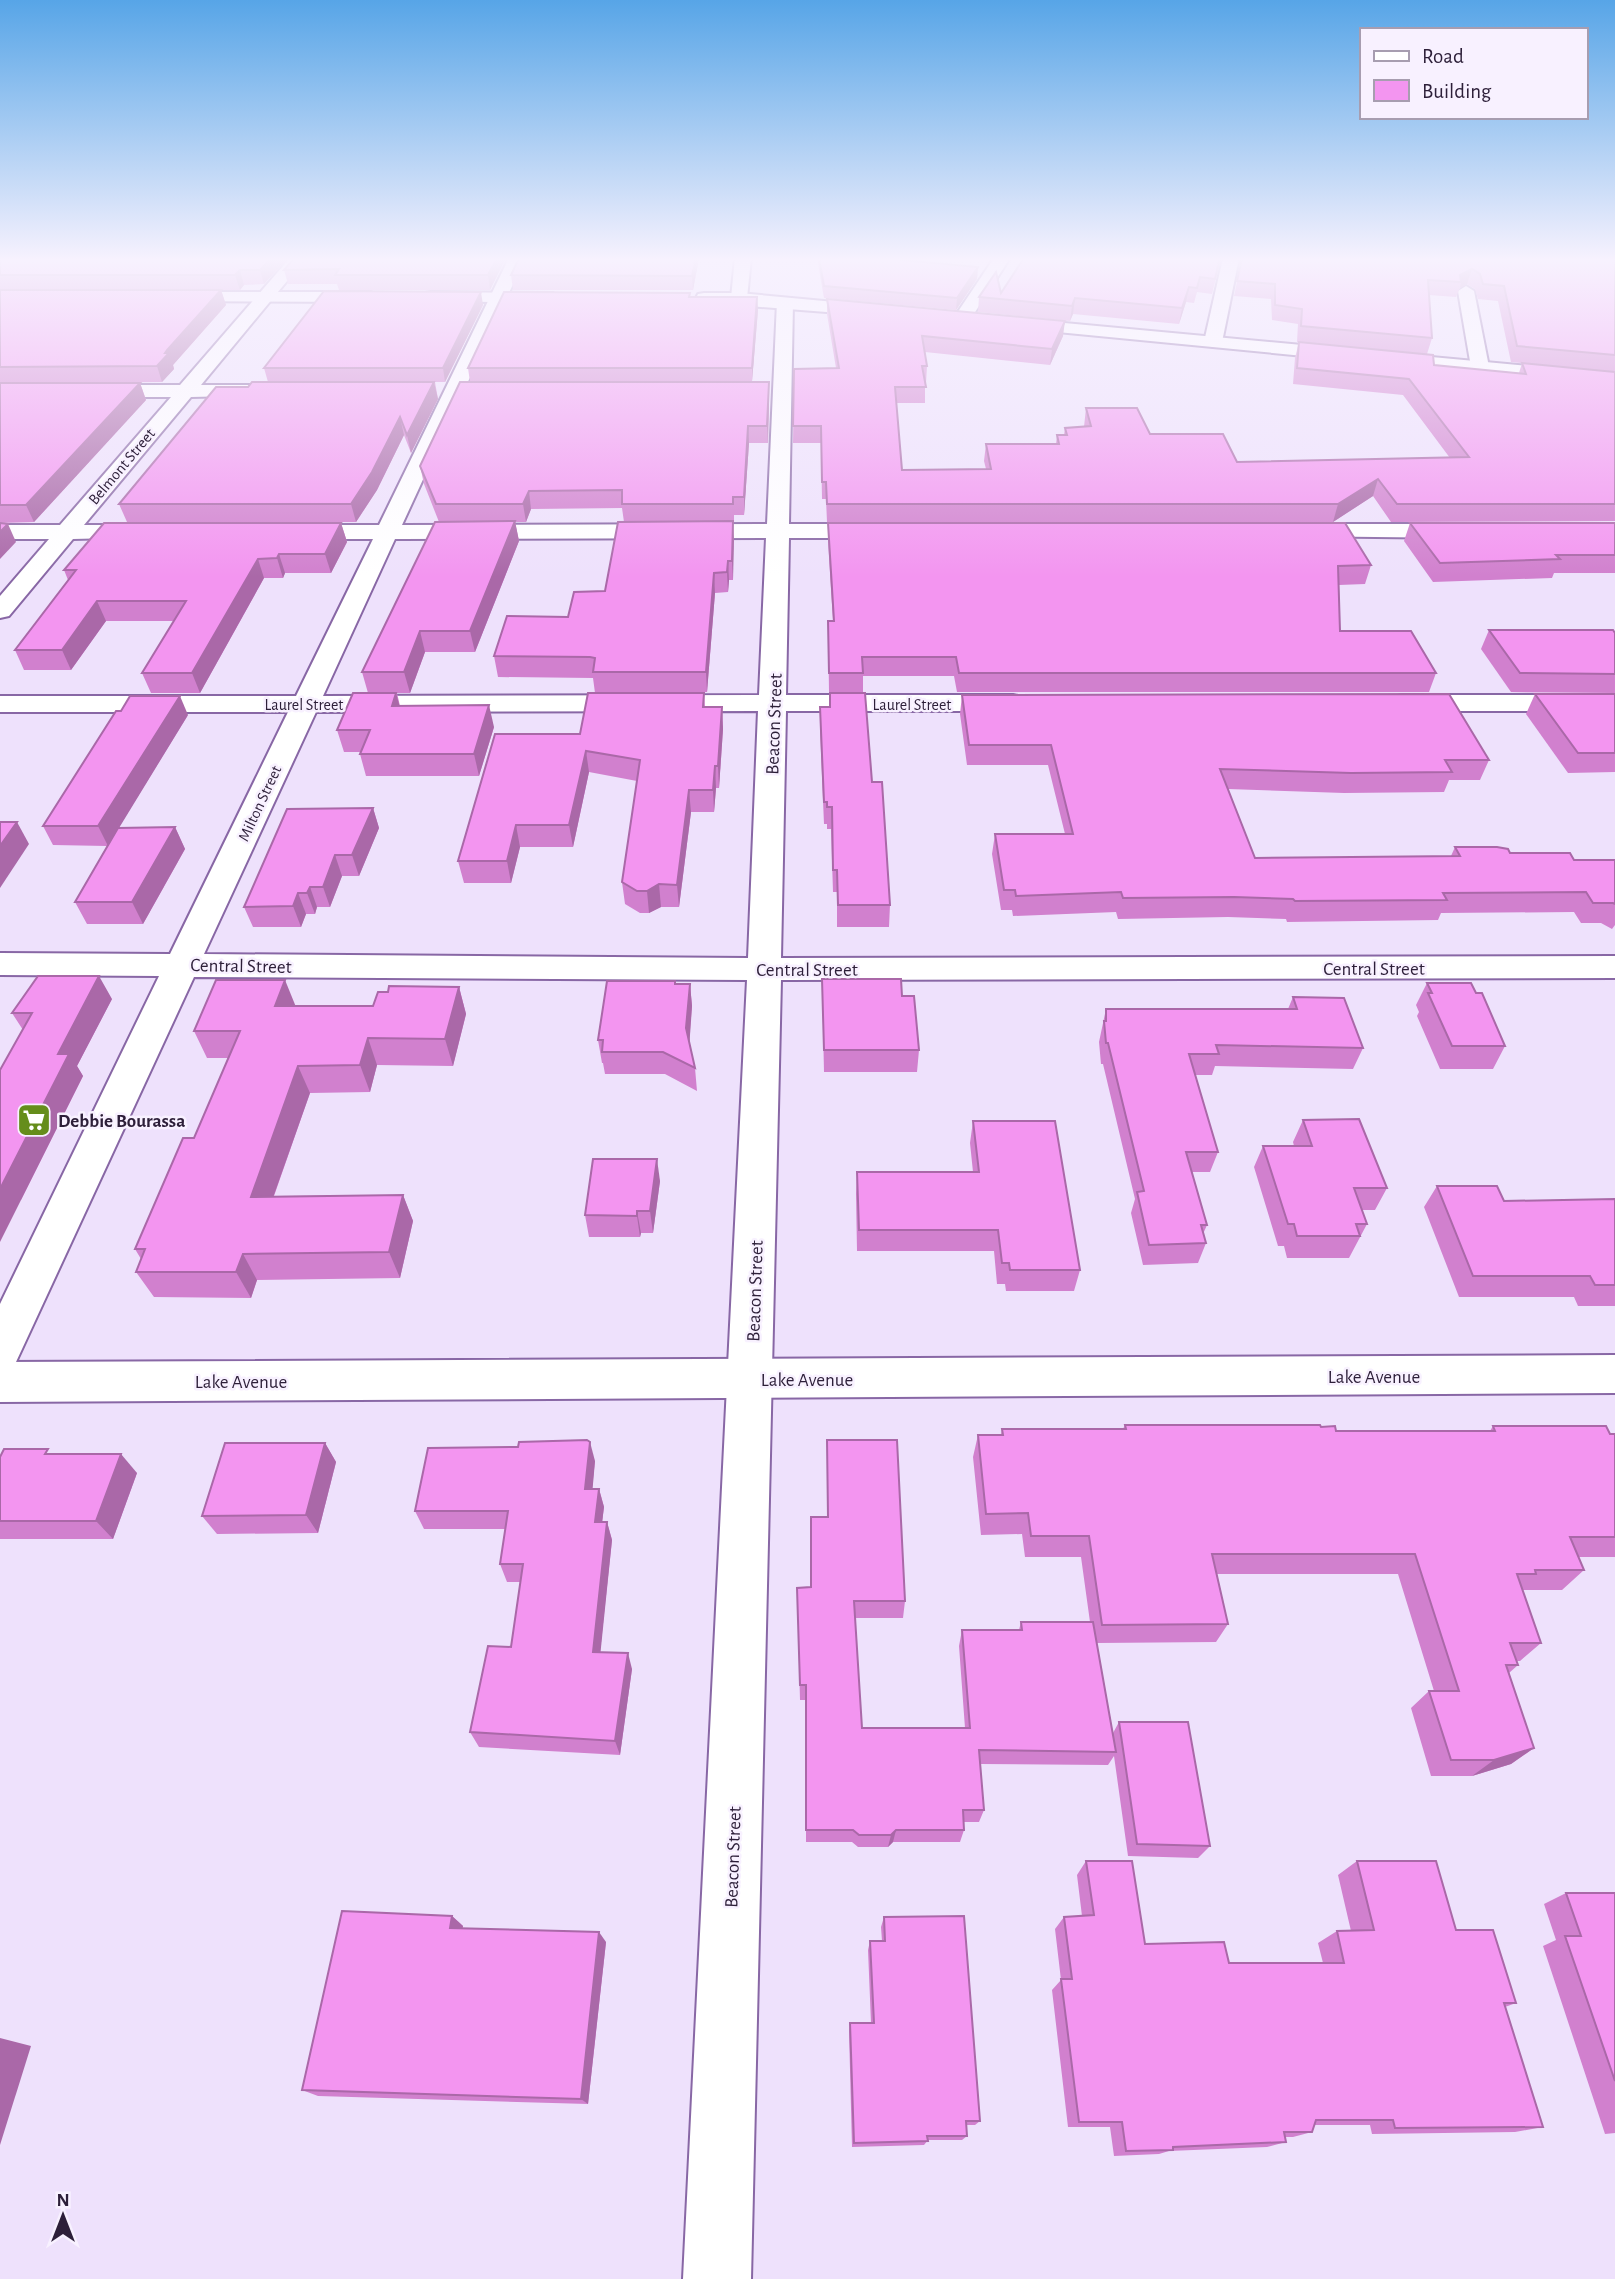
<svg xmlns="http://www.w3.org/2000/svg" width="1615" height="2279" font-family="'Alegreya Sans',sans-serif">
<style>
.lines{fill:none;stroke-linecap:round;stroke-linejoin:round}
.minor-casing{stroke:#8867a5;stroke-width:4}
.tertiary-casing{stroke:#8867a5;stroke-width:4}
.minor{fill:#fff;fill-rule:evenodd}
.tertiary{fill:#fff;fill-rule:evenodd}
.wall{fill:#d180ce}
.shaded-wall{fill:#aa68a8}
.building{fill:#f395f0;stroke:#aa68a8;stroke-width:2}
.labels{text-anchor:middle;stroke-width:5;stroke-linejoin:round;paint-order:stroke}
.far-street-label{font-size:16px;fill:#2d1f39;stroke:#f8f1ff}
.street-label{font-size:19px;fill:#2d1f39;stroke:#f8f1ff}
.poi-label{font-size:19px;font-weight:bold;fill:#2d1f39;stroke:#f8f1ff;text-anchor:start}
</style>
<rect width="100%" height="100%" fill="#eee1fc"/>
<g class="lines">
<!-- minor casing -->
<g class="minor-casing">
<g id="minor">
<path d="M290 258H306L201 385H264L271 387 274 391 271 395 191 397 84 525H148L156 527 159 532 156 537 73 539 9 616 0 618V596L49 539H0V525H60L171 397H0V385H180Z"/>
<path d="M509 258H525L402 525 767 524 777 302 779 298H791L793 302 789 524H880L888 526 891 531 888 536 880 538H789L786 695H1013L1023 697 1027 703 1023 709 1013 711H786L781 958 1615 956V978L781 980 751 2279H683L747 980 194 977 16 1362 0 1368V1304L159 976 0 975V953L170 954 288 712H0V696H296L373 539H293L285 537 282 532 285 527 293 525H379ZM766 538 759 695 323 696 395 539ZM758 711 748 958 204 954 316 712Z"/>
<path d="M735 258H751L747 298 739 303 731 298Z"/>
<path d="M994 258H1010L968 323H956L953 319Z"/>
<path d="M1223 258H1239L1222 342 1213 347 1204 342Z"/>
<path d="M1466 286 1474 291 1489 367 1480 373 1471 367 1458 291Z"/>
<path d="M1297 524H1461L1469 526 1472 531 1469 536 1461 538 1289 536 1286 531 1289 526Z"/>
<path d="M1402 695H1615V711H1402L1392 709 1388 703 1392 697Z"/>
</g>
</g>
<!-- tertiary casing -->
<g class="tertiary-casing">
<g id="tertiary">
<path d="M172 292H371L379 297 371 302 166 301 164 297 166 293Z"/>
<path d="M431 292 553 293 561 298 553 303 425 301 423 297 425 293Z"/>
<path d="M704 293H739L878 306 887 311 878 316 698 302 696 298 698 294Z"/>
<path d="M1011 318 1615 374V386L1005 327 1002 323Z"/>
<path d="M1615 1355V1393L0 1402V1362Z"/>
</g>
</g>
<!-- minor -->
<use href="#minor" class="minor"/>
<!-- tertiary -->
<use href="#tertiary" class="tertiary"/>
</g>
<!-- wall -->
<g class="wall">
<path d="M0 258H288L264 284 244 285 240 290H154H221L226 305 173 365 174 369 162 382 0 383Z"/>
<path d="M294 258H506L490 290H339L337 284H288L284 270Z"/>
<path d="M519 258H699L693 290H513L511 275Z"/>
<path d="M817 258H913L911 261 978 267 977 279 956 310 824 298Z"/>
<path d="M1221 258 1212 294 1197 292 1194 303 1186 302 1179 324 1073 314 1070 321 978 312 979 297Z"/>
<path d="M1241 258H1615V521L1391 522 1373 496 1333 522H827L826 499H822L821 443H793L794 369 836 368 827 314V299L1063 336 1050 365 925 352 927 366 926 383H925V403H896L902 470 986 469 984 461 986 444H1056L1057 435H1064L1065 428 1084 427 1086 408 1150 434 1237 462 1450 458 1403 395 1293 384 1295 358 1299 342 1434 365 1519 373 1522 363 1562 367 1511 362 1498 301 1478 299 1475 289 1467 284 1460 288 1456 297 1429 295 1432 338 1427 354 1297 342 1298 324 1272 320 1271 299 1234 296 1242 259Z"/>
<path d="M690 293V297L758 310 752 381 514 382H769L768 443H749L744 515H734V522H733V580H729L728 592 715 593 707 692 595 693 593 678 498 677 494 656 568 617 605 591 624 522 622 508 531 509 526 522H515L519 541 475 652H425L410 693H397L400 706 494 727 479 776H366L360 754V752H344L337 730 368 693 362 672 439 522 424 484 420 466 470 382 468 368Z"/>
<path d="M483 305 445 382H435L438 399 411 453 404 435 377 490 356 522H127L119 504 248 387 268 382 264 368Z"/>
<path d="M0 383H140L146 400 34 522 0 523Z"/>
<path d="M341 523 347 542 331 573H285L283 578H264L200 693H151L142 673 174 621H106L71 670H24L15 650 68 580 64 570Z"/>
<path d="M828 523 1371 565 1365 584 1339 585 1340 631 1436 673 1429 692H957L954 676H863V692H829L828 621H833L828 541Z"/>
<path d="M1410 523H1615V573H1554L1552 578 1433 582 1404 541Z"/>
<path d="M1489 630 1615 633V693L1511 692 1481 649Z"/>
<path d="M704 693 705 707H722L723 729 719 788H716L714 812H691L679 907H661L649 913H640L625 904 622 882 637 781 589 772 573 847H520L511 883H464L458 861 580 734Z"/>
<path d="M1535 694H1615V772L1568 773 1526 714Z"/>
<path d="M962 695 1489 760 1480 780H1449L1444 792 1344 793 1228 789 1255 858 1451 856 1455 847 1574 860H1615V925L1612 929 1601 923H1581L1574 912 1441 913 1438 920 1287 922 1286 919 1228 917 1118 919 1116 912 1013 916 1012 910H1001L992 854 995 834H1065L1048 765H967L960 714Z"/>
<path d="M820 707 872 782 890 905 889 927H837V892H833L831 829H827V824H824L820 729Z"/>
<path d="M188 715 119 827H175L185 849 143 924H87L75 902 107 846 53 845 43 826Z"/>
<path d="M373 808 379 828 359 876H342L330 907H317L315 914H306L301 927H253L244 907Z"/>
<path d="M822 979 902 996 919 1050 917 1072H824Z"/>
<path d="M675 981 676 984H690L692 1006 689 1042 695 1068 697 1091 665 1074H605L603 1063H602L598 1040Z"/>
<path d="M1427 983 1505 1046 1493 1069H1440L1417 1016 1419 1012 1416 1005Z"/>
<path d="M459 987 466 1014 453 1066 377 1065 370 1092 310 1093 274 1196 403 1195 413 1221 400 1278 257 1280 251 1298 154 1297 136 1272 141 1259 135 1249 194 1138 228 1058H207L194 1031 296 1006H373L388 992Z"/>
<path d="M1293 997 1363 1048 1353 1069 1215 1066 1212 1075H1195L1218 1152 1210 1172H1192L1207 1225 1203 1234 1206 1243 1198 1263 1143 1265 1131 1213 1135 1199 1103 1064H1101L1099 1042 1106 1009H1288Z"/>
<path d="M112 999 77 1066 83 1076 21 1200 23 1030 12 1013Z"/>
<path d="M1303 1120 1387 1188 1375 1210H1362L1367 1224 1349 1258H1287L1284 1246H1278L1254 1167 1263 1146H1294L1293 1142Z"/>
<path d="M973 1121 1080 1270 1074 1291H1006L1005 1284H997L994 1251H857L856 1194 857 1172H973L970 1143Z"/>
<path d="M660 1181 653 1233H641L640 1237H589L585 1215Z"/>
<path d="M1437 1186 1504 1201 1615 1199V1306H1578L1574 1297H1459L1424 1207Z"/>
<path d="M1125 1425 1321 1427 1336 1431H1490L1493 1426 1615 1434V1557H1578L1584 1570 1562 1590H1522L1541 1643 1520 1661H1517L1518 1665 1509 1673 1534 1748 1511 1764 1472 1776H1431L1411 1708 1429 1691H1434L1398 1574H1217L1228 1624 1216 1642 1097 1643 1113 1733 1119 1722 1210 1846 1198 1858 1128 1856 1114 1756 1108 1765 980 1764 984 1810 979 1822H963L964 1830 960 1842H893L888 1847H858L852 1842H806V1700H800L797 1588 811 1587 827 1517V1440L905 1601 903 1618H855L862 1728H965L959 1646 962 1630H1019L1021 1622H1090L1081 1557H1025L1022 1534 981 1535 973 1457 978 1435H1001L1002 1429H1123Z"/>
<path d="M325 1443 336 1462 318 1533 217 1534 202 1516Z"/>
<path d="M53 1454 137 1473 113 1539H0V1457Z"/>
<path d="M595 1461 592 1489H599L604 1507 602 1522H607L612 1540 600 1652 632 1669 620 1755 479 1747 470 1732 511 1647 520 1582H507L500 1564 505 1529H424L415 1511Z"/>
<path d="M1086 1861 1145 1944 1229 1963H1323L1318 1943 1337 1931H1351L1338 1875 1357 1861 1456 1930 1516 2003 1505 2007 1543 2127 1515 2132 1372 2134 1370 2125H1314L1312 2132 1293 2137H1285L1286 2142 1267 2147 1169 2151 1159 2154 1114 2156 1110 2127H1068L1052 1990 1061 1980 1055 1929 1064 1917 1082 1916 1077 1875Z"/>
<path d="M1566 1893H1615V2133L1605 2134 1543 1946 1556 1940 1544 1904Z"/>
<path d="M452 1916 463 1926 462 1928 606 1942 588 2104 318 2096 302 2090Z"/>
<path d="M884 1917 980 2121 975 2125H966L967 2136 962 2140H928L924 2145 852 2147 849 2031 850 2023H871L868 1950 870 1941H882L881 1927Z"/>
</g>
<!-- shaded-wall -->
<g class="shaded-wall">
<path d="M271 258H288L264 284 260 270Z"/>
<path d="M497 258H506L490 290 488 275Z"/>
<path d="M696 258H699L693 290 692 276Z"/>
<path d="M903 258H913L901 272V260Z"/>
<path d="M978 267 977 279 956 310 957 298Z"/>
<path d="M1472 269 1467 284 1460 288 1461 282 1460 275Z"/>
<path d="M240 270 244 285 240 290 235 275Z"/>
<path d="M1189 287 1186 302 1179 324 1182 308Z"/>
<path d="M221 290 226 305 173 365 174 369 162 382 157 366 167 350Z"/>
<path d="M481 292 483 305 445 382 443 368Z"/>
<path d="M757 297 758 310 752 381V368Z"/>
<path d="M1075 298 1073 314 1070 321 1072 306Z"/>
<path d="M1065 321 1063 336 1050 365 1052 349Z"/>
<path d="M434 382 438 399 411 453 407 435Z"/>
<path d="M769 382V399L768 443 767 426Z"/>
<path d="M140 383 146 400 34 522 26 505Z"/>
<path d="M400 417 404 435 377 490 356 522 351 504Z"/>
<path d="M748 426 749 443 744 515V497Z"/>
<path d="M1378 479 1373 496 1333 522 1338 504Z"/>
<path d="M529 491 531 509 526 522 523 504Z"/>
<path d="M515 521 519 541 475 652 470 631Z"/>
<path d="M733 521 734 541 733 580 732 561Z"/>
<path d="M341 523 347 542 331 573 325 554Z"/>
<path d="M8 524 16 542 0 559V532Z"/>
<path d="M279 554 285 573 283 578 277 558Z"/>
<path d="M258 559 264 578 200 693 192 673Z"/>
<path d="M728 561 729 580 728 592 727 572Z"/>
<path d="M714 573 715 593 707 692 706 672Z"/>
<path d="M97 601 106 621 71 670 62 650Z"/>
<path d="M420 631 425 652 410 693 404 672Z"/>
<path d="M396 693 402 715 392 706Z"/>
<path d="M180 696 188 715 108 846 98 826Z"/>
<path d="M489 705 494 727 479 776 474 754Z"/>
<path d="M722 707 723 729 719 788 718 766Z"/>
<path d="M586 751 589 772 573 847 569 825Z"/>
<path d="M715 766 716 788 714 812 713 790Z"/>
<path d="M689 790 691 812 679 907 677 885Z"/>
<path d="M373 808 379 828 359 876 352 855Z"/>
<path d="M17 822 29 844 0 888V846Z"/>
<path d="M516 825 520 847 511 883 507 861Z"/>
<path d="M175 827 185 849 143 924 132 902Z"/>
<path d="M335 855 342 876 330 907 323 887Z"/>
<path d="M659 884 661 907 649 913 647 891Z"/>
<path d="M310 887 317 907 315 914 307 893Z"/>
<path d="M298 893 306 914 301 927 293 906Z"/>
<path d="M99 976 112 999 77 1066 83 1076 0 1242V1189L58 1054Z"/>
<path d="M285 980 296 1007 275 1006Z"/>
<path d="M690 984 692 1006 689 1050 686 1028Z"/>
<path d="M459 987 466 1014 453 1066 445 1039Z"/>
<path d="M368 1038 377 1065 370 1092 360 1065Z"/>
<path d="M298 1066 310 1093 264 1223 251 1197Z"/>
<path d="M657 1159 660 1181 653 1233 650 1211Z"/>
<path d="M403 1195 413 1221 400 1278 389 1252Z"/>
<path d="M637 1211 641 1233 640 1237 637 1216Z"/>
<path d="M243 1254 257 1280 251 1298 236 1272Z"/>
<path d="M590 1442 595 1461 591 1507 585 1489Z"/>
<path d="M325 1443 336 1462 318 1533 306 1515Z"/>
<path d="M121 1454 137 1473 113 1539 96 1521Z"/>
<path d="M599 1489 604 1507 600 1540 595 1522Z"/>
<path d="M607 1522 612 1540 599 1667 593 1652Z"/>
<path d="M628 1653 632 1669 620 1755 615 1741Z"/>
<path d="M1534 1748 1511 1764 1472 1776 1494 1760Z"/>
<path d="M896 1830 893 1842 888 1847 891 1835Z"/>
<path d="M452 1916 463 1926 461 1938 450 1928Z"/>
<path d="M599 1932 606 1942 588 2104 581 2099Z"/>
<path d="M0 2038 31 2046 0 2145Z"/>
</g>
<!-- building -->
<g class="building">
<path d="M0 258H271L260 270H240L235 275H0Z"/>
<path d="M294 258H497L488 275H335L339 269 284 270Z"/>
<path d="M519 258H696L692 276 511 275Z"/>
<path d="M819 258H903L901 260 978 267 957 298 824 286Z"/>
<path d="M1024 258H1220L1215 279 1200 277 1197 288 1189 287 1182 308 1075 298 1072 306 979 297 996 272 1001 293Z"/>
<path d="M1242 258H1600L1615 259V355L1517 346 1504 286 1483 284 1480 274 1472 269 1460 275 1461 282 1428 280 1432 338 1301 326 1302 309 1275 305V284L1237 281Z"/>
<path d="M0 290H221L167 350 165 353H169L157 366 0 367Z"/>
<path d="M324 291 481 292 443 368H264Z"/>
<path d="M504 292 690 293 689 297H757L752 368H468Z"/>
<path d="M827 299 1065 321 1052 349 922 336 927 366H922L926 387H895L902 470 991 469 986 444H1059L1057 435H1067L1065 428 1091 426 1086 408H1137L1150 434H1223L1237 462 1469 457 1409 379 1297 368 1299 342 1433 355 1434 365 1526 374 1522 363 1615 372V504H1397L1378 479 1338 504H827L826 482H822L821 426H793L794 369 839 368Z"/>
<path d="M252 382H434L407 435 400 417 372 472 351 504H119L216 387H248Z"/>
<path d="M460 382H769L767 426H748L744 497H733V504H622V490L529 491 523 504H436L420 466Z"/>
<path d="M0 383H140L26 505H0Z"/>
<path d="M515 521 470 631H420L404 672H362L435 522Z"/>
<path d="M733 521 732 561H728L727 572 714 573 706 672H593L595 658 590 657 494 656 507 616 568 617 574 592 605 591 618 522Z"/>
<path d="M0 523 8 524 0 532Z"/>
<path d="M104 523H341L325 554H279L277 558 258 559 192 673H142L186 601H97L62 650H15L76 570H64Z"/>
<path d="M828 523H1345L1371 565 1338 566 1340 631H1411L1436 673H959L956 657H862L863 673H829L828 621H834Z"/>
<path d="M1410 523H1615V555H1556L1560 559 1440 563Z"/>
<path d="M1489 630H1613L1615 633V674L1520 673Z"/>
<path d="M353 693H396L392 706 489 705 474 754H360L370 730H337Z"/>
<path d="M588 693H704L703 707H722L718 766H715L713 790H689L677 885 659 884 647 891H637L622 882 640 760 586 751 569 825H516L507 861H458L495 734H580Z"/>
<path d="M830 693H865L872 782H882L890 905H838L837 870H833L832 807H827V802H824L820 707H830Z"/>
<path d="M1449 694 1489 760H1445L1452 772 1351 773 1220 769 1255 858 1460 856 1455 847H1497L1508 849 1510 853H1570L1574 860H1615V904L1613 903H1593L1586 892 1443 893 1447 900 1295 901 1293 899 1234 897 1123 898 1121 892 1016 896 1015 890H1004L995 834H1073L1051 745H969L962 695Z"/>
<path d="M1535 694H1615V753H1578Z"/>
<path d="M130 696H180L98 826H43L116 711H121Z"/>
<path d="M373 808 352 855H335L323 887H310L307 893H298L293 906 244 907 287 809Z"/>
<path d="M0 822H17L0 846Z"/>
<path d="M175 827 132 902H75L118 828Z"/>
<path d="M38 976H99L58 1054H69L0 1189V1070L32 1013H12Z"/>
<path d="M822 979H901L902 996H914L919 1050H824Z"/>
<path d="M216 980H285L275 1006H373L378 992H388L389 986 459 987 445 1039 368 1038 360 1065 298 1066 251 1197 403 1195 389 1252 243 1254 236 1272H136L145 1249H135L183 1138H194L240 1031H194Z"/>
<path d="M607 981H675V984H690L686 1028 695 1068 663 1052H602L603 1040H598Z"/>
<path d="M1427 983H1471L1476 993H1482L1505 1046H1452L1428 993H1432Z"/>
<path d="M1293 997 1344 998 1363 1048 1216 1045 1219 1054H1189L1218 1152H1186L1207 1225H1201L1206 1243 1149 1245 1137 1192 1144 1191 1108 1043H1106L1104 1021H1106V1009H1297Z"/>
<path d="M1359 1119 1387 1188H1354L1367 1224H1356L1360 1236H1297L1294 1224H1288L1263 1146H1312L1303 1120Z"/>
<path d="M973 1121H1055L1080 1270H1010L1009 1263H1002L998 1230H859L857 1172H979Z"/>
<path d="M593 1159H657L650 1211H637V1216L585 1215Z"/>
<path d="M1437 1186H1497L1504 1201 1615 1199V1285H1595L1590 1276H1473Z"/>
<path d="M1125 1425H1320L1321 1427 1335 1426 1336 1431H1495L1493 1426H1606L1610 1434H1615V1537H1570L1584 1570H1535L1536 1574H1517L1541 1643H1510L1518 1665H1506L1534 1748 1494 1760H1451L1429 1691H1459L1415 1554H1212L1228 1624 1102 1625 1089 1536H1031L1028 1513 986 1514 978 1435H1003L1002 1429H1126Z"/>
<path d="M587 1440 590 1442 585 1489H599L595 1522H607L593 1652 628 1653 615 1741 470 1732 488 1646 511 1647 523 1564H500L508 1511H415L428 1448 518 1447 519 1442Z"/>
<path d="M827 1440H897L905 1601H854L862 1728H970L962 1630H1022L1021 1622H1093L1116 1752 979 1750 984 1810H963L964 1830H896L891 1835H859L853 1830H806V1685H800L797 1588 811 1587V1517H828Z"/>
<path d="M225 1443H325L306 1515 202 1516Z"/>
<path d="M4 1449H48L45 1454H121L96 1521H0V1457Z"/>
<path d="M1119 1722H1188L1210 1846 1137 1844Z"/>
<path d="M1086 1861H1132L1145 1944 1224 1942 1229 1963H1344L1337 1931 1374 1930 1357 1861H1436L1456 1930H1493L1516 2003H1504L1543 2127 1395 2128 1393 2120H1316L1312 2132H1284L1286 2142 1173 2147V2150L1126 2151 1122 2122H1079L1061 1979H1072L1064 1917 1094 1915Z"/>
<path d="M1566 1893H1615V2081L1565 1936H1581Z"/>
<path d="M342 1911 452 1916 450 1928 599 1932 581 2099 302 2090Z"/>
<path d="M964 1916 980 2121H966L967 2136H927L928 2141 854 2143 850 2023H874L870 1941H885L884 1917Z"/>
</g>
<!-- sky -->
<linearGradient id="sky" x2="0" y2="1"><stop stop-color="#57a5e7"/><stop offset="0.45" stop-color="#f7f2fe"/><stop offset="1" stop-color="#f7f2fe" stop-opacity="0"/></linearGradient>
<rect width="1615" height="577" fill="url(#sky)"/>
<!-- icons -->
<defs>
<g id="supermarket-square" transform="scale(1.75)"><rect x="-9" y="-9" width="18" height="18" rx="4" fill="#658d1b" stroke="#f8f1ff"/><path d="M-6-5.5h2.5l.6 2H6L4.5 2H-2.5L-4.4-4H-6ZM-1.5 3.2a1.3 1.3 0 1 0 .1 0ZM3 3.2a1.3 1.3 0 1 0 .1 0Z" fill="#fff"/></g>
</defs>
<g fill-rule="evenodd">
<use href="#supermarket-square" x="34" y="1120"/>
</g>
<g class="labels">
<!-- far-street labels -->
<g class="far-street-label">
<text transform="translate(121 466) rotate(-50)" y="6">Belmont Street</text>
<text x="304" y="710">Laurel Street</text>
<text x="912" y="710">Laurel Street</text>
<text transform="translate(259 803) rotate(-65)" y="6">Milton Street</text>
</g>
<!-- street labels -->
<g class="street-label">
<text transform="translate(773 724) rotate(-88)" y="7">Beacon Street</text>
<text transform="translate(241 965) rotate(1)" y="7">Central Street</text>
<text x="1374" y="975">Central Street</text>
<text x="807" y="976">Central Street</text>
<text transform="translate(754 1291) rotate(-88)" y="7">Beacon Street</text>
<text x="1374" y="1383">Lake Avenue</text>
<text x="807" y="1386">Lake Avenue</text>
<text x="241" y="1388">Lake Avenue</text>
<text transform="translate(732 1857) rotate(-88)" y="7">Beacon Street</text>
</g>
<!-- poi labels -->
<g class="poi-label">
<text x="58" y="1127">Debbie Bourassa</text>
</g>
</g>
<!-- legend -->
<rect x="1360" y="28" width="228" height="91" fill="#f8f1ff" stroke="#a79db0" stroke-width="2"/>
<rect x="1374" y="51" width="35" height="10" fill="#ffffff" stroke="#a79db0" stroke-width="2"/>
<text x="1422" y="63" font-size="21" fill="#2d1f39">Road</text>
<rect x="1374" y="80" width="35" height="21" fill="#f395f0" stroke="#a79db0" stroke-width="2"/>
<text x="1422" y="98" font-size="21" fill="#2d1f39">Building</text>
<!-- north arrow -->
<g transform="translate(63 2216)" stroke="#f8f1ff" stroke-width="5" paint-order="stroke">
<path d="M0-5L12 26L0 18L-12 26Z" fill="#2d1f39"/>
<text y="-10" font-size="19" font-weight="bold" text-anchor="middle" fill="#2d1f39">N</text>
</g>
</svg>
